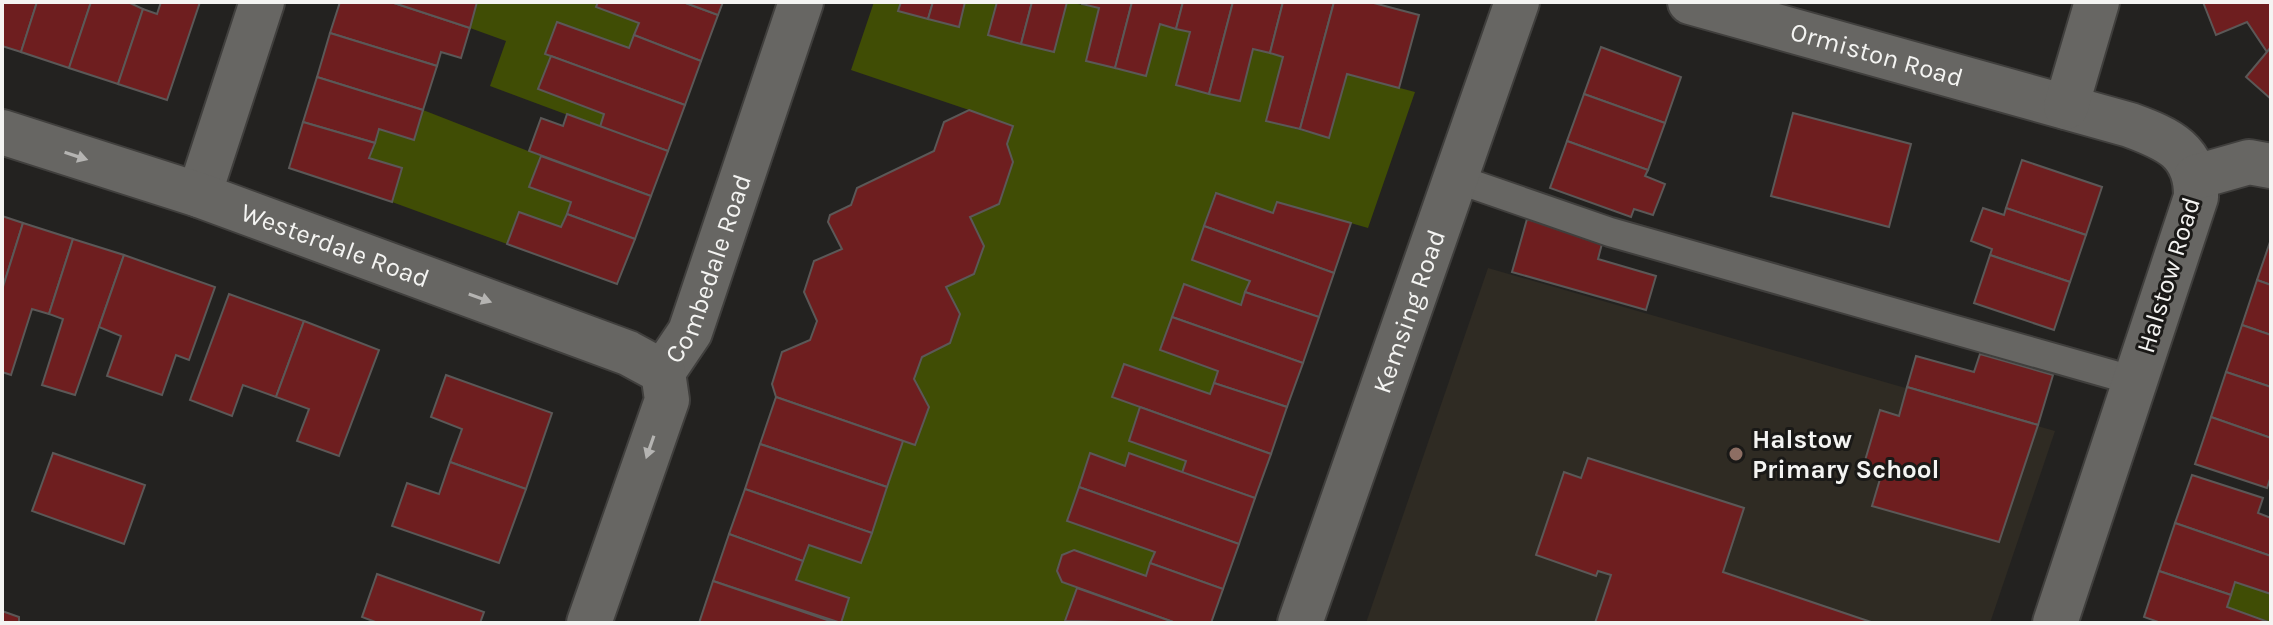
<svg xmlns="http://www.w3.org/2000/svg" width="2273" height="625" font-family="Karla,sans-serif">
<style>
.built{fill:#2f2b23}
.green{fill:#404d05}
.building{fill:#6e1e1f;stroke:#5b5857;stroke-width:2}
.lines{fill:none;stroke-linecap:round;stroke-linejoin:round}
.service-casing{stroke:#403f3d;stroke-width:32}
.minor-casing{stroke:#403f3d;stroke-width:48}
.tertiary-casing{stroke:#403f3d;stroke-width:48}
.service{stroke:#676663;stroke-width:28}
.minor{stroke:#676663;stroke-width:44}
.tertiary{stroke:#676663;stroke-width:44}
.oneway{fill:#b5b4b2}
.education-dot{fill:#8d6e63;stroke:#1a1917;stroke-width:3}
.labels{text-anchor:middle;stroke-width:6;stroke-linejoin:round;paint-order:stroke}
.street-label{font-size:26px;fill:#f4f4f2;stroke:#1a1917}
.poi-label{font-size:26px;font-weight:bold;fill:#f4f4f2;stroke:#1a1917;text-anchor:start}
</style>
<rect width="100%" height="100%" fill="#232220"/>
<!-- built -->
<path class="built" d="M1488 268 2055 431 1990 623H1366Z"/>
<!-- green -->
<g class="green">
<path d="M477 2H598L597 7 639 23 629 48 557 22 545 53 551 56 538 89 604 114 600 127 490 86 506 41 470 28Z"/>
<path d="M874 2H901L899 11 958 27 965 2H997L1021 44 1054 52 1067 2 1099 8 1086 61 1145 76 1160 24 1190 32 1176 85 1239 101 1253 49 1283 57 1266 121 1329 138 1347 74 1415 92 1368 228 1278 202 1273 213 1215 193 1192 260 1250 281 1241 305 1184 284 1160 350 1218 371 1210 394 1124 364 1112 397 1140 407 1129 441 1186 461 1182 473 1129 454 1125 466 1091 454 1068 521 1155 552 1146 576 1074 550 1062 555 1057 571 1062 582 1077 588 1065 621 1070 623H841L849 598 796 580 809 545 861 563 903 441 916 444 928 407 914 379 922 357 950 343 960 314 946 287 974 274 984 246 970 217 999 204 1013 163 1007 144 969 110 851 70Z"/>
<path d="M423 110 541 156 529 187 571 202 561 227 519 212 507 244 392 202 402 168 369 158 379 129 414 140Z"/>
<path d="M2235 582 2271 594V622L2227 607Z"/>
</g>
<!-- building -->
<g class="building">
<path d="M2 2H37L21 52 2 46Z"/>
<path d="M37 2H91L69 68 21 52Z"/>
<path d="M91 2H128L143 9 118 84 69 68Z"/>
<path d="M161 2H200L167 100 118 84 143 9 157 14Z"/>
<path d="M340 2H391L470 28 461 58 441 52 437 66 330 33Z"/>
<path d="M391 2H477L470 28Z"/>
<path d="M598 2H683L718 15 701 61 634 35 639 23 596 7Z"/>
<path d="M683 2H723L718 15Z"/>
<path d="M901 2H933L928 19 898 11Z"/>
<path d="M933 2H965L959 27 928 19Z"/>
<path d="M997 2H1032L1021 44 988 35Z"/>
<path d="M1032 2H1067L1054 52 1021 44Z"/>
<path d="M1082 2H1132L1115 68 1086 61 1099 8 1082 4Z"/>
<path d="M1132 2H1183L1176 29 1160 24 1146 76 1115 68Z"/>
<path d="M1183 2H1233L1209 94 1176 85 1190 32 1176 29Z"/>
<path d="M1233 2H1283L1270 53 1253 49 1240 101 1209 94Z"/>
<path d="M1283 2H1334L1300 129 1266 121 1283 57 1270 53Z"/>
<path d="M1334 2H1370L1419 15 1399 88 1347 74 1329 138 1300 129Z"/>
<path d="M2203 2H2271V47L2267 52 2247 22 2216 35Z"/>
<path d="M557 22 629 48 634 35 701 61 685 105 545 54Z"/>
<path d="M330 33 437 66 423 110 317 77Z"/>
<path d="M1601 47 1681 77 1665 123 1584 94Z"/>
<path d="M2271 47V99L2246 77Z"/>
<path d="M551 56 685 105 668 151 600 127 604 114 538 89Z"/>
<path d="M317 77 423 110 414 140 379 129 375 143 303 122Z"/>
<path d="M1584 94 1665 123 1648 170 1567 141Z"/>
<path d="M969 110 1013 126 1007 144 1013 162 999 204 970 217 984 246 974 274 946 287 960 314 950 343 922 357 914 379 929 407 915 445 776 397 772 384 782 352 810 340 817 321 804 292 814 261 842 249 828 222 830 215 851 205 857 188 934 151 944 122Z"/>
<path d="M1793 113 1911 144 1889 227 1771 196Z"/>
<path d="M567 114 668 151 651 196 529 151 541 118 563 126Z"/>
<path d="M303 122 375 143 369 158 402 168 392 202 289 168Z"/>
<path d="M1567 141 1648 170 1645 176 1665 184 1653 215 1634 209 1631 217 1550 188Z"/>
<path d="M541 156 651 196 635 239 567 214 571 202 529 187Z"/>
<path d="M2022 160 2102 187 2086 235 2006 208Z"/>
<path d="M1216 193 1273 213 1277 202 1351 223 1334 273 1204 226Z"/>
<path d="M1983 208 2004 215 2006 208 2086 235 2070 282 1990 255 1992 249 1971 241Z"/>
<path d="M519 212 561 227 567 214 635 239 617 284 507 244Z"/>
<path d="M2 216 23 223 2 290Z"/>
<path d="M1527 219 1603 240 1598 259 1656 276 1646 310 1512 272Z"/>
<path d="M23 223 73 239 49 314 32 309 11 375 2 372V290Z"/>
<path d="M1204 226 1334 273 1319 317 1245 292 1250 281 1192 260Z"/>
<path d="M73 239 124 255 75 395 42 385 63 319 49 314Z"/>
<path d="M2271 239V285L2257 280Z"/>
<path d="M124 255 215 287 189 360 176 355 162 395 107 376 121 336 99 327Z"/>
<path d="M1990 255 2070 282 2054 330 1974 303Z"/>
<path d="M2257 280 2271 285V335L2242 325Z"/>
<path d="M1184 284 1241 305 1245 292 1319 317 1303 363 1172 317Z"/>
<path d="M229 294 304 321 276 397 243 385 232 416 190 400Z"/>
<path d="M1172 317 1303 363 1287 407 1214 383 1218 371 1160 350Z"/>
<path d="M304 321 379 350 339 456 297 441 309 409 276 397Z"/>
<path d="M2242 325 2271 335V387L2226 372Z"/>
<path d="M1980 354 2053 375 2038 425 1907 387 1916 356 1974 372Z"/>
<path d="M1124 364 1210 394 1214 383 1287 407 1271 454 1112 397Z"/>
<path d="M2226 372 2271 387V438L2211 417Z"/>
<path d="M446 375 552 413 526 489 450 462 462 429 431 417Z"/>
<path d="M1907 387 2038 425 1999 542 1872 506 1883 469 1864 464 1880 410 1899 416Z"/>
<path d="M776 397 903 441 887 487 760 444Z"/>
<path d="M1140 407 1271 454 1255 498 1182 473 1186 461 1129 441Z"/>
<path d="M2211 417 2271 438V476L2267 488 2195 464Z"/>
<path d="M760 444 887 487 872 533 745 489Z"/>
<path d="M53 453 145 485 124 544 32 511Z"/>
<path d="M1090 453 1125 466 1129 453 1255 498 1239 544 1079 487Z"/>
<path d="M1588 458 1744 508 1723 572 1874 623H1595L1611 575 1598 571 1596 576 1536 555 1564 472 1581 478Z"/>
<path d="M450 462 526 489 499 563 392 526 407 483 439 494Z"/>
<path d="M2192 475 2263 498 2258 513 2271 518V556L2175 523Z"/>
<path d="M1079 487 1239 544 1223 589 1150 563 1155 552 1067 521Z"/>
<path d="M745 489 872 533 861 563 809 545 803 561 729 534Z"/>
<path d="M2175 523 2271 556V594L2235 582 2231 595 2159 571Z"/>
<path d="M729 534 803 561 796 580 849 598 841 623 713 581Z"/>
<path d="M1074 550 1146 576 1150 563 1223 589 1211 623H1176L1062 582 1057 571 1062 555Z"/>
<path d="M2159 571 2231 595 2227 607 2271 623H2161L2144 617Z"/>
<path d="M377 574 484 612 480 623H378L362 617Z"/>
<path d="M713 581 836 623H699Z"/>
<path d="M1077 588 1176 623 1065 621Z"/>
<path d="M2 611 19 617V623H2Z"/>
</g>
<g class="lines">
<!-- service casing -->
<g class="service-casing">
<path id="service" d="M1457 179 1610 232 2135 381"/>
</g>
<!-- minor casing -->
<g class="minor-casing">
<g id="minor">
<path id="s1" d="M1690 2 2130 125C2168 139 2197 151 2196 197L2055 623"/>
<path d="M2066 107 2097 2"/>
<path d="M2196 177 2249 162 2271 166"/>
<path d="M199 195 262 2"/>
<path id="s2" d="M663 372 690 332 801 2"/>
<path id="s3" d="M1300 623 1517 2"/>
</g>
</g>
<!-- tertiary casing -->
<g class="tertiary-casing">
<g id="tertiary">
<path id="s4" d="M2 132 199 195 628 353 663 372 667 400 589 623"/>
</g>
</g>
<!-- service -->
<use href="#service" class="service"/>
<!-- minor -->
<use href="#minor" class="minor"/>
<!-- tertiary -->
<use href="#tertiary" class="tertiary"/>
</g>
<!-- one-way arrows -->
<defs><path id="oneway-solid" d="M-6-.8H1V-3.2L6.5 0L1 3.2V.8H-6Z" transform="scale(2)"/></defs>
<g class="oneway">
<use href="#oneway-solid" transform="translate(76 156) rotate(18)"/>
<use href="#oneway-solid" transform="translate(480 298) rotate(20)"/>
<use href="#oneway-solid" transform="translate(650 447) rotate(109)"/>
</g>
<!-- markers -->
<circle class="education-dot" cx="1736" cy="454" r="8"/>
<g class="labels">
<!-- street labels -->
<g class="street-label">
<text dy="9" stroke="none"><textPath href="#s1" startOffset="194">Ormiston Road</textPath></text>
<text dy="9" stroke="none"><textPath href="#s4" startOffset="352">Westerdale Road</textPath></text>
<text dy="9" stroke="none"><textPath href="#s2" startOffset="114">Combedale Road</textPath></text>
<text transform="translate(2168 275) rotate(-73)" y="9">Halstow Road</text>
<text dy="9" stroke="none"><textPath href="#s3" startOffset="330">Kemsing Road</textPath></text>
</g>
<!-- poi labels -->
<g class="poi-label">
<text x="1752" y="448">Halstow<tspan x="1752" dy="30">Primary School</tspan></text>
</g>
</g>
<!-- border -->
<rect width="2273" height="625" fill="none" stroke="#f4f4f2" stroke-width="8"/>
</svg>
